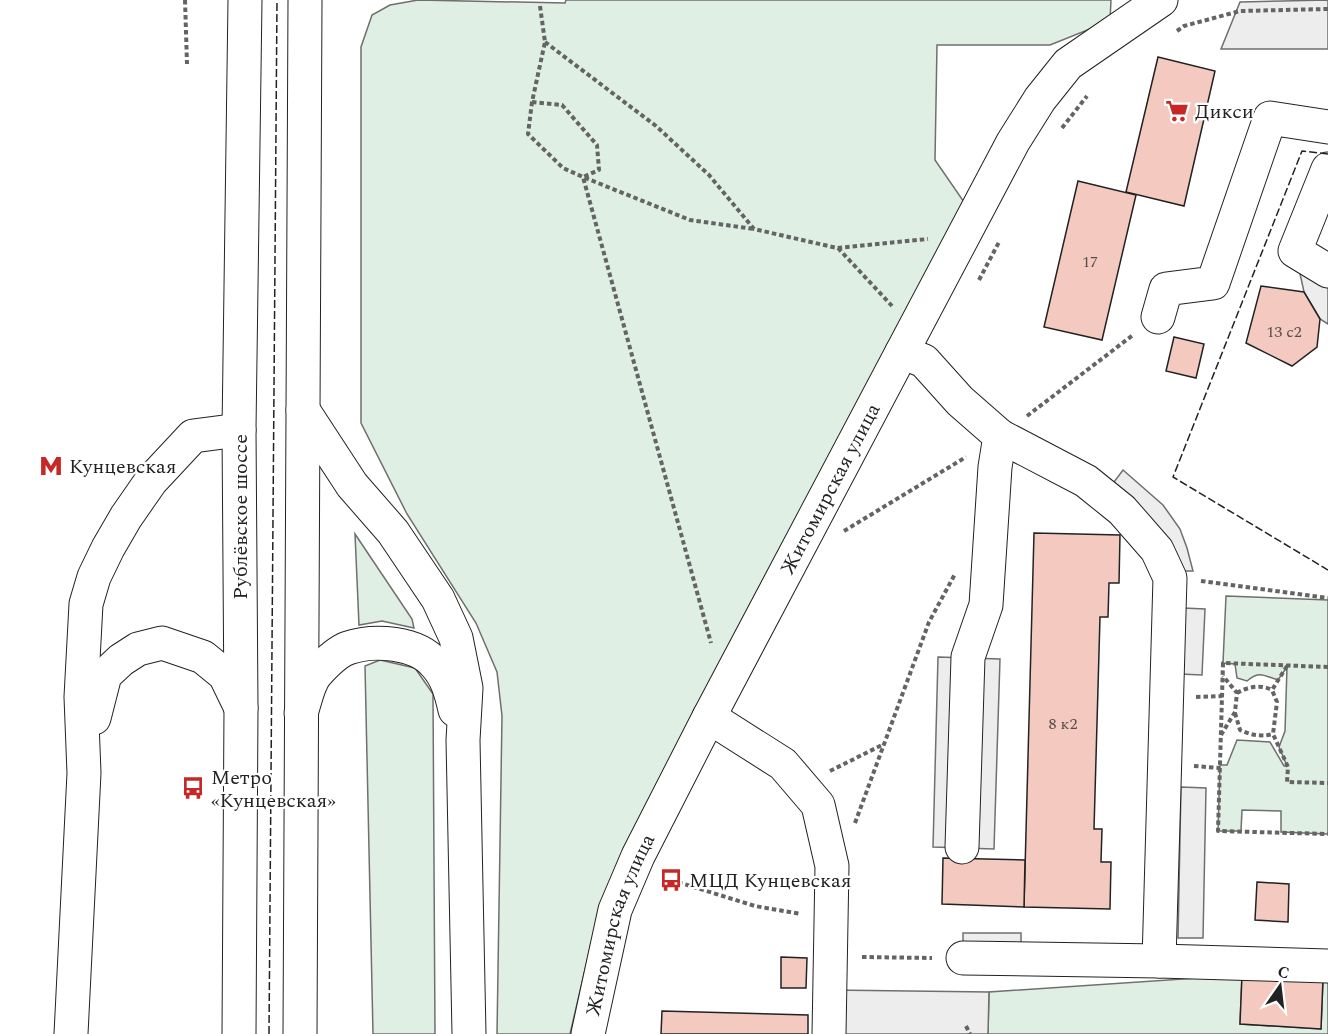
<svg xmlns="http://www.w3.org/2000/svg" width="1328" height="1034" font-family="Spectral,serif">
<style>
.green{fill:#e0efe3;stroke:#6f6f6f;stroke-width:1.5}
.parking{fill:#ededed;stroke:#6f6f6f;stroke-width:1.5}
.building{fill:#f3c9c0;stroke:#222;stroke-width:1.5}
.lines{fill:none;stroke-linecap:round;stroke-linejoin:round}
.minor-casing{stroke:#222;stroke-width:35}
.major-casing{stroke:#222;stroke-width:35}
.path{stroke:#646464;stroke-width:4;stroke-dasharray:4.5 3;stroke-linecap:butt}
.minor{stroke:#fff;stroke-width:33}
.major{stroke:#fff;stroke-width:33}
.fence{stroke:#222;stroke-width:1.5;stroke-dasharray:8 3;stroke-linecap:butt}
.labels{text-anchor:middle;stroke-width:4.5;stroke-linejoin:round;paint-order:stroke}
.number-label{font-size:16px;fill:#564c4a}
.poi-label{font-size:20px;fill:#222;stroke:#fff;text-anchor:start}
.street-label{font-size:20px;fill:#222;stroke:#fff}
</style>
<rect width="100%" height="100%" fill="#fff"/>
<!-- green -->
<g class="green">
<path d="M418 0 565 3 566 0H1111L1110 21 1050 45H937L935 160 964 202 624 850 591 944 570 1034H497L502 716 497 672 476 623 407 514 361 423V47L372 15 390 5Z"/>
<path d="M355 534 412 619 414 628 382 621 359 625Z"/>
<path d="M1226 596 1328 600V834L1281 832V811L1242 810 1241 831H1218L1220 765H1227L1237 740 1270 742 1284 766H1287L1279 747 1285 731 1287 667 1278 680C1264 676 1260 670 1247 681L1237 678 1235 664 1223 663Z"/>
<path d="M380 660 415 668 433 694 435 1034H373L365 666Z"/>
<path d="M1242 975 1240 1024 1321 1029 1323 979 1328 980V1034H988L989 992Z"/>
</g>
<!-- parking -->
<g class="parking">
<path d="M1328 0V49H1221L1240 2Z"/>
<path d="M1295 251 1328 271V324L1320 319 1304 292Z"/>
<path d="M1123 470 1163 505 1180 529 1187 548 1193 571H1173L1111 486Z"/>
<path d="M1183 608 1205 609 1202 675 1180 674Z"/>
<path d="M938 657 1000 659 994 849 933 847Z"/>
<path d="M1181 787 1206 788 1203 938H1178Z"/>
<rect x="963" y="933" width="58" height="16"/>
<path d="M830 990 989 992 988 1034H829Z"/>
</g>
<!-- building -->
<g class="building">
<path d="M1158 57 1215 71 1184 206 1126 192Z"/>
<path d="M1078 181 1136 195 1102 340 1044 327Z"/>
<path d="M1261 286 1304 292 1320 319 1317 347 1292 366 1246 343Z"/>
<path d="M1174 337 1204 344 1196 378 1166 371Z"/>
<path d="M1034 533 1120 535 1119 583H1109L1108 617H1100L1094 829H1102L1101 862H1111L1110 909 1024 907Z"/>
<path d="M943 858 1025 860 1024 907 942 904Z"/>
<path d="M1257 882 1289 884 1288 922 1255 920Z"/>
<path d="M781 957 807 958 806 988H781Z"/>
<path d="M1242 975 1323 979 1321 1029 1240 1024Z"/>
<path d="M662 1011 808 1015V1034H661Z"/>
</g>
<g class="lines">
<!-- minor casing -->
<g class="minor-casing">
<g id="minor">
<path d="M1328 169 1295 251 1328 271"/>
<path d="M1158 317 1166 289 1213 283 1270 118 1328 127"/>
<path d="M902 352 924 361 960 401 1000 436 995 467 986 605 968 657 962 847"/>
<path d="M303 410 352 485 393 532 438 599 456 638 466 688 463 740 469 1034"/>
<path d="M301 713C305 702 308 684 316 674 324 665 337 652 348 648 374 639 417 642 435 664 447 677 451 692 455 710"/>
<path d="M709 717 783 764 818 805 832 866 829 1034"/>
<path d="M94 718 105 675 121 660 138 649 162 643 203 657 225 675 241 708"/>
<path d="M963 958 1159 961 1170 578 1157 550 1122 510 1086 481 1000 436"/>
<path d="M1159 961 1328 966"/>
<path d="M71 1034 84 773 81 697 86 604 94 577 108 548 126 517 151 481 193 436 239 430"/>
<path id="s1" d="M588 1034 615 910 638 856 709 717 1013 142 1040 99 1068 64 1161 0"/>
</g>
</g>
<!-- major casing -->
<g class="major-casing">
<g id="major">
<path d="M239 1034 241 708 239 430 245 0"/>
<path d="M300 1034 305 0"/>
</g>
</g>
<!-- path -->
<g class="path">
<path d="M185 0 187 64"/>
<path d="M540 6 545 42 532 102 528 134 563 168 583 177 690 220 754 229"/>
<path d="M1177 31 1184 26 1240 11 1328 9"/>
<path d="M545 42 656 126 709 175 754 229 837 248 928 239"/>
<path d="M532 102 562 105 597 145 599 170 583 177 711 643"/>
<path d="M1062 128 1087 96"/>
<path d="M838 248 892 306"/>
<path d="M979 280 999 242"/>
<path d="M1027 416 1133 335"/>
<path d="M844 531 966 457"/>
<path d="M1201 581 1328 598"/>
<path d="M1287 666 1272 690 1277 702 1273 734 1288 767 1287 782 1328 783"/>
<path d="M1328 667 1223 663 1218 831 1328 834"/>
<path d="M1237 693C1247 687 1261 684 1272 690"/>
<path d="M1196 697 1222 696"/>
<path d="M1235 713 1240 730C1251 735 1260 737 1273 734"/>
<path d="M1221 735 1235 712 1237 693 1223 676"/>
<path d="M1194 766 1220 768"/>
<path d="M830 771 884 744"/>
<path d="M855 823 929 622 955 574"/>
<path d="M671 880 755 906 801 914"/>
<path d="M862 957 932 958"/>
<path d="M966 1026 970 1034"/>
</g>
<!-- minor -->
<use href="#minor" class="minor"/>
<!-- major -->
<use href="#major" class="major"/>
<!-- fence -->
<g class="fence">
<path d="M1328 154 1302 151 1173 477 1328 570"/>
<path d="M269 1034 277 0"/>
</g>
</g>
<!-- icons -->
<defs>
<g id="supermarket-bare" transform="scale(1.8)"><path d="M-6-5.5h2.5l.6 2H6L4.5 2H-2.5L-4.4-4H-6ZM-1.5 3.2a1.3 1.3 0 1 0 .1 0ZM3 3.2a1.3 1.3 0 1 0 .1 0Z" fill="#c62828" stroke="#fff" stroke-width="2.5" paint-order="stroke"/></g>
<g id="metro-bare" transform="scale(1.8)"><path d="M-5.5 5V-5H-3L0 0L3-5H5.5V5H3V-.5L0 4L-3-.5V5Z" fill="#c62828" stroke="#fff" stroke-width="2.5" paint-order="stroke"/></g>
<g id="bus-bare" transform="scale(1.8)"><path d="M-5-6H5V4H4V6H2V4H-2V6H-4V4H-5ZM-3.5-4V0h7V-4ZM-3.5 1.2v1.5H-2V1.2ZM2 1.2v1.5H3.5V1.2Z" fill="#c62828" stroke="#fff" stroke-width="2.5" paint-order="stroke"/></g>
</defs>
<g fill-rule="evenodd">
<use href="#supermarket-bare" x="1177" y="111"/>
<use href="#metro-bare" x="51" y="466"/>
<use href="#bus-bare" x="193" y="788"/>
<use href="#bus-bare" x="671" y="880"/>
</g>
<g class="labels">
<!-- number labels -->
<g class="number-label">
<text x="1090" y="267">17</text>
<text x="1284" y="337">13 с2</text>
<text x="1063" y="729">8 к2</text>
</g>
<!-- poi labels -->
<g class="poi-label">
<text x="1195" y="118">Дикси</text>
<text x="69" y="473">Кунцевская</text>
<text x="211" y="784">Метро<tspan x="211" dy="23">«Кунцевская»</tspan></text>
<text x="689" y="887">МЦД Кунцевская</text>
</g>
<!-- street labels -->
<g class="street-label">
<text dy="7" stroke="none"><textPath href="#s1" startOffset="600">Житомирская улица</textPath></text>
<text transform="translate(240 517) rotate(-90)" y="7">Рублёвское шоссе</text>
<text dy="7" stroke="none"><textPath href="#s1" startOffset="114">Житомирская улица</textPath></text>
</g>
</g>
<!-- north arrow -->
<g transform="translate(1280 986) rotate(14)" stroke="#ffffff" stroke-width="4.5" paint-order="stroke">
<path d="M0-4.5L10 22L0 15L-10 22Z" fill="#222222"/>
<text y="-9" font-size="16" font-weight="bold" text-anchor="middle" fill="#222222">С</text>
</g>
</svg>
